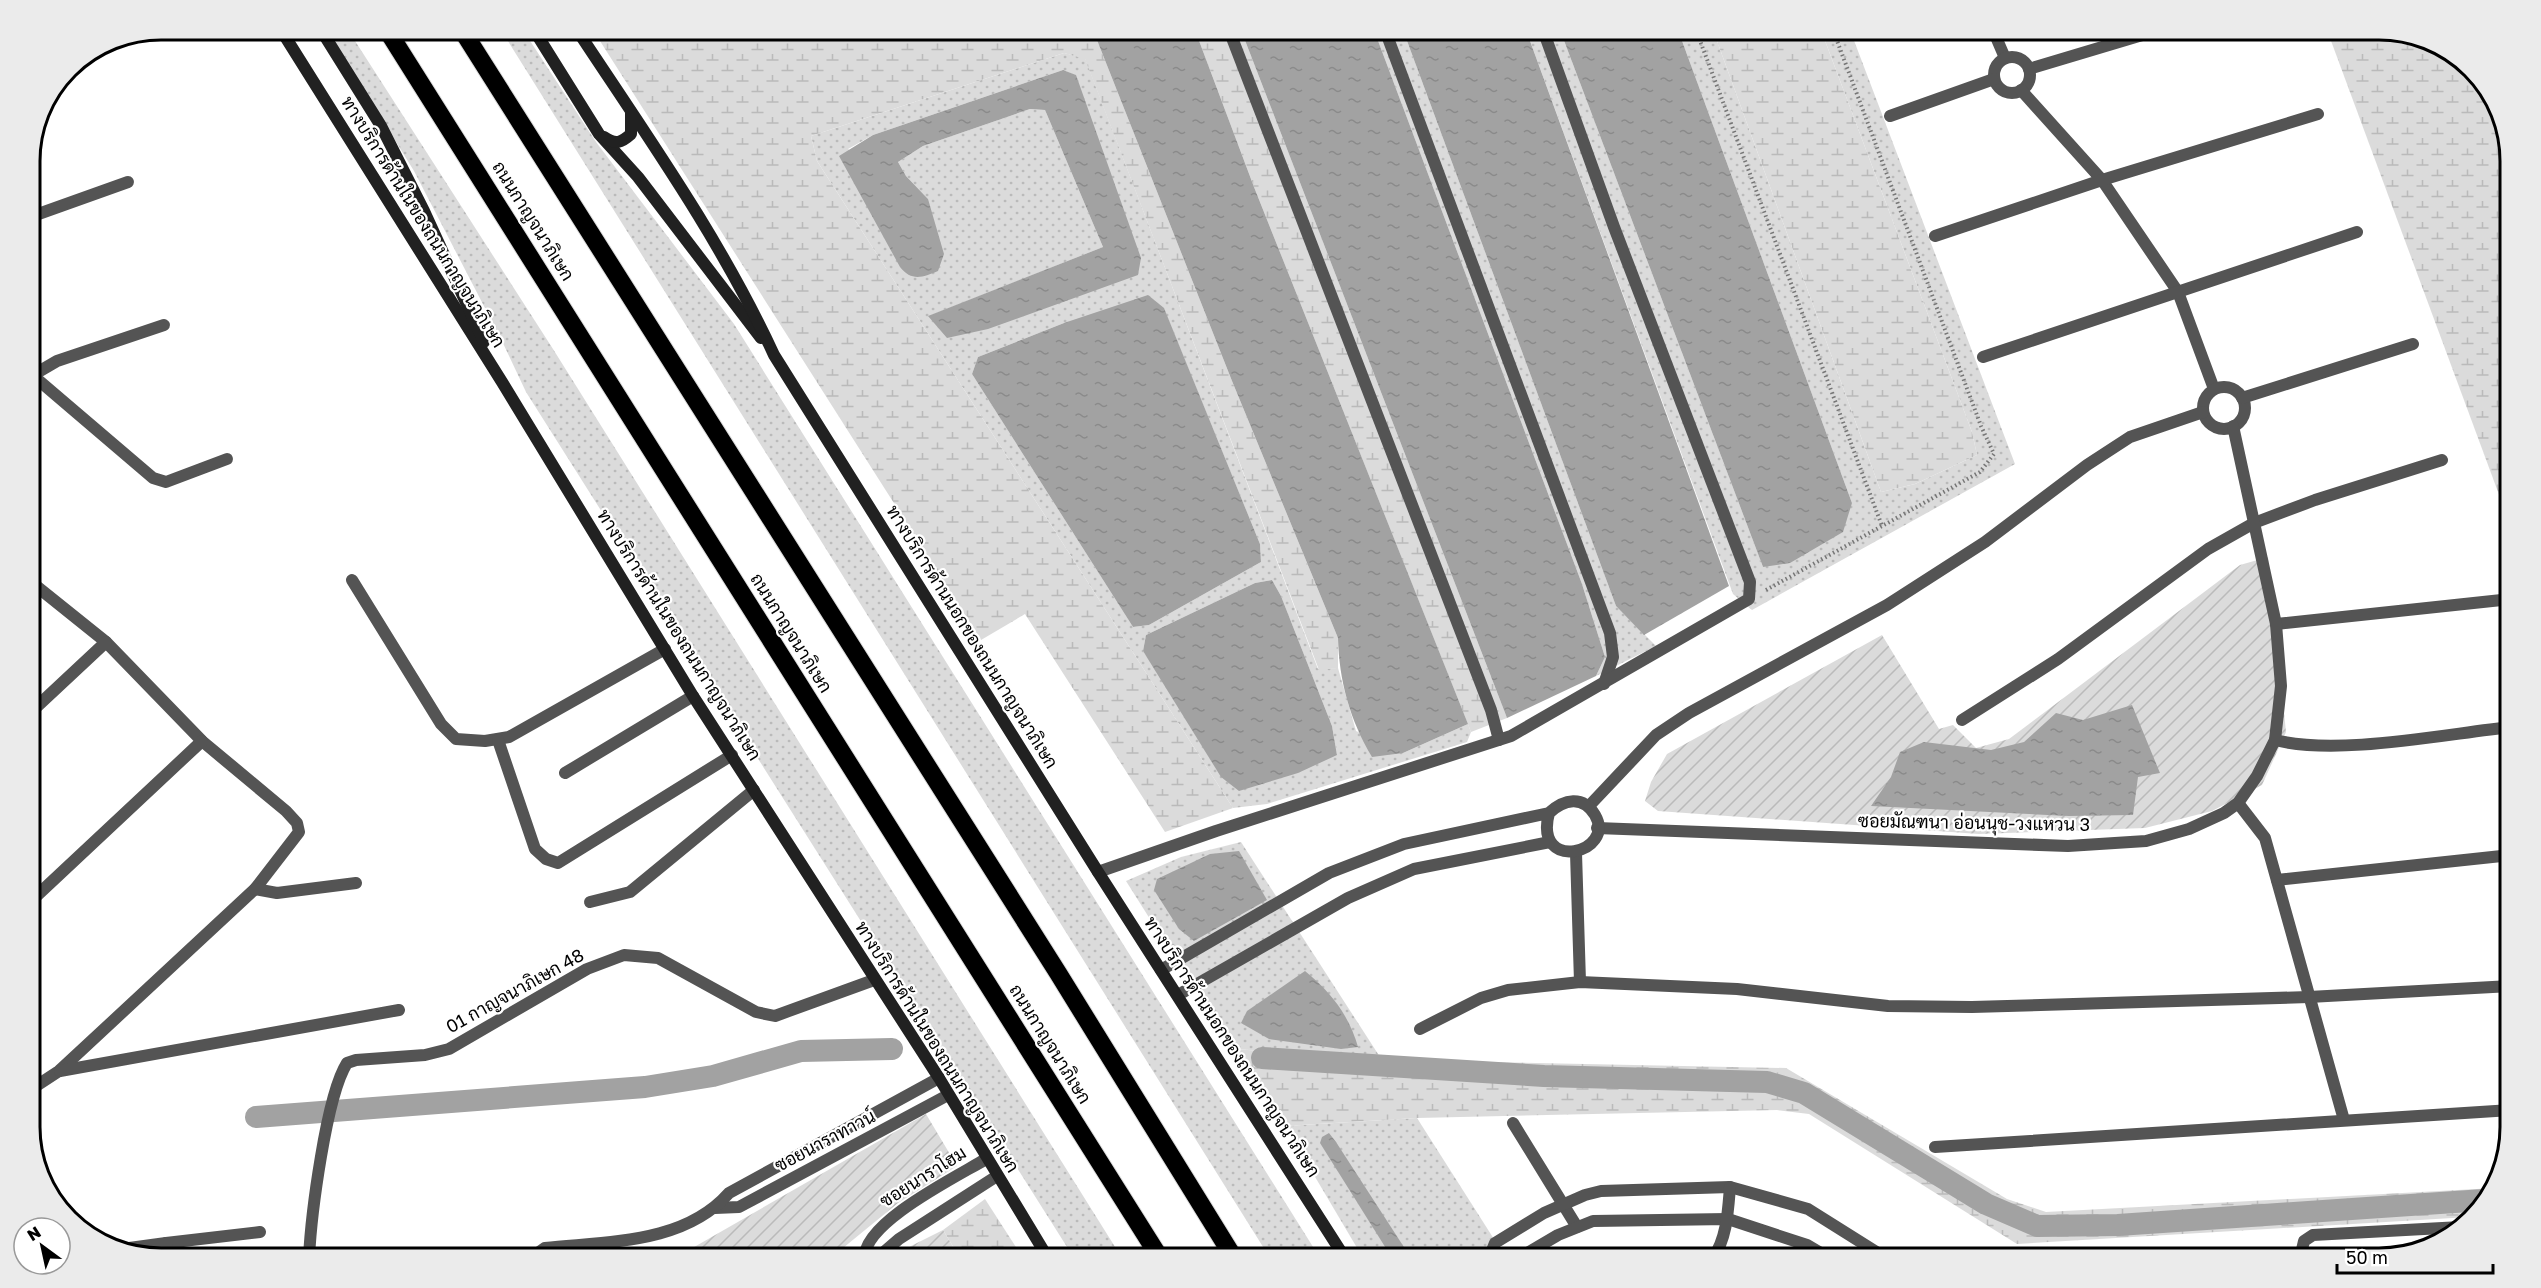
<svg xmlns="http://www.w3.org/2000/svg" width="2541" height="1288" font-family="'Golos Text',Sarabun,sans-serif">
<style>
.grass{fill:url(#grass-dots);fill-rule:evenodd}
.wetland{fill:url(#wetland-marsh)}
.garden{fill:url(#garden-furrows)}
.water{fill:url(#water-ripples)}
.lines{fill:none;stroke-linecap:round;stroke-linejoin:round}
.canal{stroke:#a2a2a2;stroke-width:22}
.highway-casing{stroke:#dbdbdb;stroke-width:20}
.path{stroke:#767676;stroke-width:4;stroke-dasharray:1.5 3;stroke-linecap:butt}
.street{stroke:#545454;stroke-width:12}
.secondary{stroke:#212121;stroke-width:12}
.highway{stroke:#000;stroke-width:18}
.labels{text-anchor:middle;stroke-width:4.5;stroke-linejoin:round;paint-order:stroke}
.street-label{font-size:18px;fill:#000;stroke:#fff}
.rim{fill:none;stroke:#000;stroke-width:3}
</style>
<defs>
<pattern id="grass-dots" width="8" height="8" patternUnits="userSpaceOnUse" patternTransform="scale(1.5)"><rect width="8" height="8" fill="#dbdbdb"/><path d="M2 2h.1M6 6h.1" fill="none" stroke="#bababa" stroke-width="1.8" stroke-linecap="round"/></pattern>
<pattern id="wetland-marsh" width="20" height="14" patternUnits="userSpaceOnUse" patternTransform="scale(1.5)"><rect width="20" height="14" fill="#dbdbdb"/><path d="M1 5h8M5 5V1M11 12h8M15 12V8" fill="none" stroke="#bababa"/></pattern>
<pattern id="garden-furrows" width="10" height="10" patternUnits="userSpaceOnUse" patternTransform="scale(1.5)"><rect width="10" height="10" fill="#dbdbdb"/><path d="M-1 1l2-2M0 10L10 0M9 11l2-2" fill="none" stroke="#bababa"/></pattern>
<pattern id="water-ripples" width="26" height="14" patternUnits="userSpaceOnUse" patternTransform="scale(1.5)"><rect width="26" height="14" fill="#a2a2a2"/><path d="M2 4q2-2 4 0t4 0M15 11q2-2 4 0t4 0" fill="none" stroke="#8a8a8a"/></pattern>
</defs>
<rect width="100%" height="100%" fill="#fff"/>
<!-- grass -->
<g class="grass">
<path d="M327 30H348L553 349 1122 1258H1074L526 392 501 339 414 171Z"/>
<path d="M501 30H523L596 142 734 324 1320 1258H1270Z"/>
<path d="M1374 30H1403L1616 606 1656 646 1596 676 1605 657 1582 584Z"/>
<path d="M1526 30H1560L1763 567 1852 503 1678 30H1713L1881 492 1915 484 1977 455 1972 432 1821 30H1850L2015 464 1752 610 1733 594Z"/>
<path d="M1064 53 1085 58 1318 669 1338 668 1356 731 1403 753 1468 724 1471 732 1467 742 1267 804 1233 808 817 161 811 136ZM1063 70 1075 75 1138 274 929 316 1103 247 1045 110 1030 109 923 146 898 162 906 176 928 199 848 149 873 135ZM1164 309 1260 544 1261 562 1149 625 1133 627 972 374 978 357 1064 323ZM1272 580 1281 596 1332 726 1337 755 1164 681 1143 651 1146 635 1255 583Z"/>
<path d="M1241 842 1380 1057 1232 1049 1126 881 1181 857Z"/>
<path d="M1417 1118 1506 1258H1363L1285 1126Z"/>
</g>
<!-- wetland -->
<g class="wetland">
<path d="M593 30H1093L1232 381 1338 638V668L1319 670 1085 59 1064 53 811 136 817 161 1233 808 1165 832 1025 614 981 640Z"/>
<path d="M1195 30H1241L1507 718 1471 732 1254 187Z"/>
<path d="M1713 30H1821L1972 432 1977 455 1915 484 1881 492Z"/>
<path d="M2327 30H2380L2438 44 2489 89 2511 153V527Z"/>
<path d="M1232 1049 1432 1061 1786 1068 2007 1199 2046 1212 2495 1188 2469 1217 2017 1244 1809 1114 1777 1110 1417 1118 1285 1126Z"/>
<path d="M985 1199 1023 1258H960L943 1230Z"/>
</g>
<!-- garden -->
<g class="garden">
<path d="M2268 557 2286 732 2262 785 2212 811 2145 828 1979 834 1658 811 1645 801 1651 782 1667 754 1882 635 1939 729 1953 725 1976 748 2009 739 2240 565Z"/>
<path d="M926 1114 957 1166 898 1203 843 1248 823 1254 675 1258Z"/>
<path d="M943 1230 960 1258H897L911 1246Z"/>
</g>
<!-- water -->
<g class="water">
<path d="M1093 30H1195L1254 187 1468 724 1403 753 1372 757C1350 720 1339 681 1338 638L1232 381Z"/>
<path d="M1241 30H1374L1582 584 1605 657 1596 676 1507 718Z"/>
<path d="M1403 30H1526L1729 586 1644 635 1616 606Z"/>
<path d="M1560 30H1678L1852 503 1843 532 1790 563 1763 567Z"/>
<path d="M1063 70 1076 75 1141 258 1138 275 988 329 947 338 928 316 1103 247 1045 110 1030 109 923 146 898 162 906 176 928 199 944 254 938 271C922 278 911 281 900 267L839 156 873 135Z"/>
<path d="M1148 295 1164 308 1260 544 1261 562 1149 625 1133 627 972 374 978 357 1064 323Z"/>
<path d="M1272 580 1281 596 1332 726 1337 755 1298 773 1239 791 1221 777 1143 651 1146 635 1255 583Z"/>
<path d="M2132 705 2160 773 2138 777 2133 815 2069 816 1871 806 1891 777 1900 752 1924 742 1991 750 2024 742 2056 713 2083 720Z"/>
<path d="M1239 851 1267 900 1194 941 1179 929 1154 890 1157 879 1210 854Z"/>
<path d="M1305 971C1330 991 1349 1015 1358 1047L1341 1049 1269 1039 1241 1023 1247 1011Z"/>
<path d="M1329 1133 1336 1142 1411 1258H1392L1320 1143 1322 1137Z"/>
</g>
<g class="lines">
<!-- canal -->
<g class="canal">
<path d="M1262 1058 1544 1076 1767 1082 1804 1093 1986 1204 2037 1226 2118 1225 2484 1200"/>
<path d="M256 1117 645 1087 713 1076 801 1051 892 1049"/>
</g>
<!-- highway casing -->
<g class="highway-casing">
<g id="highway">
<path d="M387 30 1160 1258"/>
<path d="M462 30 1058 973 1234 1258"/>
</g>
</g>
<!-- path -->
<g class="path">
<path d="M1696 30 1882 526"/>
<path d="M1766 590 1980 472 1994 454 1981 426 1833 30"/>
</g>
<!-- street -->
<g class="street">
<path d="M1229 30 1491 710 1499 740"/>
<path d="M1385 30 1610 633 1613 657 1604 684"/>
<path d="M1993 30 2005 58"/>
<circle cx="2012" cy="75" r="18"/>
<path d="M2029 69 2159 30"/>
<path d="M2021 90 2102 180 2178 292 2214 389"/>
<path d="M1890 116 1994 79"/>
<path d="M30 217 128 182"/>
<path d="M1935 236 2102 180 2318 114"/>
<path d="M1983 357 2357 232"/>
<path d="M30 373 153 478 166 482 227 459"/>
<path d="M33 375 57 361 164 325"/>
<circle cx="2224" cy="408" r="21"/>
<path d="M2242 398 2413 344"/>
<path d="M352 580 441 724 456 739 485 741 509 737 665 649"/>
<path d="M30 581 106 642 202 741 286 811 297 823 299 832 255 889 59 1071 30 1090"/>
<path d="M2276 624 2511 599"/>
<path d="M30 713 106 642"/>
<path d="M1962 720 2058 659 2208 549 2254 523 2315 500 2442 460"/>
<path d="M498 740 535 849 546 859 558 863 732 755"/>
<path d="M2275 740C2338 756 2444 734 2511 727"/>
<path d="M565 773 693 696"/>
<path d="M2238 803 2265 838 2344 1120"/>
<path d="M1589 806 1656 735 1689 713 1887 605 1985 542 2087 465 2130 437 2203 412"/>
<path d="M1597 828 2068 846 2146 841 2189 829 2224 813 2238 803 2257 776 2275 740 2281 686 2276 624 2233 426"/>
<path d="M1576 853 1580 982"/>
<path d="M1098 872 1216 831 1511 736 1749 599 1750 582 1614 227 1543 30"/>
<path d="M2277 880 2511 855"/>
<path d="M255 889 277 893 356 883"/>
<path d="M30 902 202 741"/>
<path d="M590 902 630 892 754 790"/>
<path d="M1161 970 1329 873 1404 844 1549 813C1564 799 1583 795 1595 815 1617 853 1533 874 1549 813"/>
<path d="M1178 995 1348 898 1414 869 1550 842"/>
<path d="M1420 1029 1481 998 1508 990 1580 982 1737 989 1888 1006 1972 1007 2309 997 2511 986"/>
<path d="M60 1071 399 1010"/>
<path d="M1513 1123 1577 1227"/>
<path d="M1935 1147 2511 1110"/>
<path d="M715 1208 739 1207 948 1095"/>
<path d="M166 1243 260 1232"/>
<path d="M122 1249 166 1243 168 1258"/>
<path d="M309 1258C311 1216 326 1096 347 1063L356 1060 425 1055 449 1049 587 969 624 955 658 958 756 1012 775 1016 874 980"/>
<path d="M531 1258 545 1248C609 1241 684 1244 729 1193L939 1078"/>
<path d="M865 1258C862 1223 958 1176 986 1159"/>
<path d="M877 1258 899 1239 997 1176"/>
<path d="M1489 1258 1495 1243 1544 1213 1585 1195 1601 1191 1730 1187 1808 1209 1886 1258"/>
<path d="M1519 1258 1558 1235 1593 1221 1728 1219 1807 1245 1829 1258"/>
<path d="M1713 1258C1727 1238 1728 1211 1730 1187"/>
<path d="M2300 1258 2304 1241 2313 1235 2461 1227"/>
</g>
<!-- secondary -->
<g class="secondary">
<path d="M281 30 502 382 693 696 939 1078 1048 1258"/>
<path d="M321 30 381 126 424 211 484 342"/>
<path d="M534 30 599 134 638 177 761 338"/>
<path d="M577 30C647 136 721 240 774 355L1098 872 1345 1258"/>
<path d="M604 137C616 145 621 143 631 134V112"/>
</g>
<!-- highway -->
<use href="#highway" class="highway"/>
</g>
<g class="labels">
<!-- street labels -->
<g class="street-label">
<text transform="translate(533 221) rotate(58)" y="6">ถนนกาญจนาภิเษก</text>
<text transform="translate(423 222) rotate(58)" y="6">ทางบริการด้านในของถนนกาญจนาภิเษก</text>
<text transform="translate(791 633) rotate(58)" y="6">ถนนกาญจนาภิเษก</text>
<text transform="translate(679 635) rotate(58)" y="6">ทางบริการด้านในของถนนกาญจนาภิเษก</text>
<text transform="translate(972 637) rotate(58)" y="6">ทางบริการด้านนอกของถนนกาญจนาภิเษก</text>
<text transform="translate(1974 823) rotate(1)" y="6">ซอยมัณฑนา อ่อนนุช-วงแหวน 3</text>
<text transform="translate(515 991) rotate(-29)" y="6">01 กาญจนาภิเษก 48</text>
<text transform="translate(1050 1044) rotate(58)" y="6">ถนนกาญจนาภิเษก</text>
<text transform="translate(937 1047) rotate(58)" y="6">ทางบริการด้านในของถนนกาญจนาภิเษก</text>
<text transform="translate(1232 1047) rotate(57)" y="6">ทางบริการด้านนอกของถนนกาญจนาภิเษก</text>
<text transform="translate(825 1141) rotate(-28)" y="6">ซอยนาราทาวน์</text>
<text transform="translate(923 1177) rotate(-32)" y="6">ซอยนาราโฮม</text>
</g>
</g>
<!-- crop -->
<path d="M0 0H2541V1288H0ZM161 40H2379A121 121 0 0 1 2500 161V1127A121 121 0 0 1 2379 1248H161A121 121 0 0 1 40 1127V161A121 121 0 0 1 161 40Z" fill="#ebebeb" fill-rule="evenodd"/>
<path class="rim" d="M161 40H2379A121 121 0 0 1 2500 161V1127A121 121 0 0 1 2379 1248H161A121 121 0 0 1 40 1127V161A121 121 0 0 1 161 40Z"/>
<!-- north arrow -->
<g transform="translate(42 1246) rotate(327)"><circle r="28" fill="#ffffff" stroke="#999999" stroke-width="1.5"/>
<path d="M0-4.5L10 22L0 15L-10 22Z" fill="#000000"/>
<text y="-9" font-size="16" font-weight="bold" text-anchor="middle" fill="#000000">N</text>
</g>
<!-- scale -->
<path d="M2337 1264v9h156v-9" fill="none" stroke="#000000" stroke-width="3"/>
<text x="2346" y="1264" font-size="18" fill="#000000" stroke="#ffffff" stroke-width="4.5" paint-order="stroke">50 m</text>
</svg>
